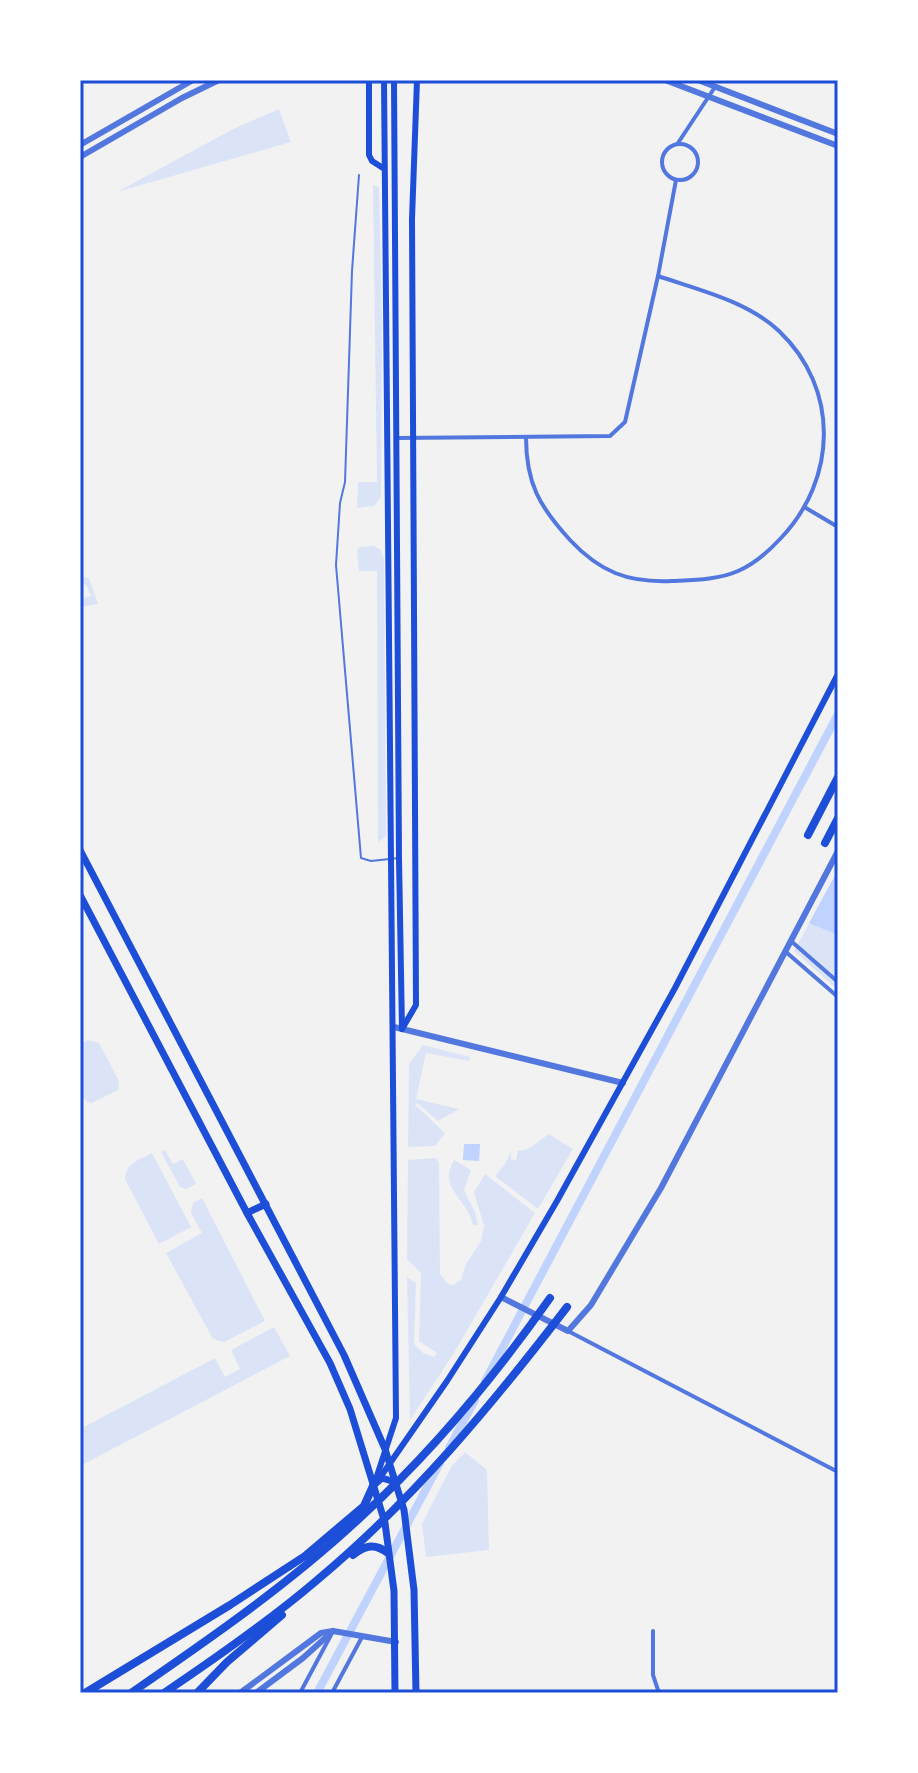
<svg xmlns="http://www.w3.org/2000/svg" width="918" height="1773" font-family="Karla,sans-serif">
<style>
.green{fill:#dbe4f7}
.water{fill:#bfd3fe}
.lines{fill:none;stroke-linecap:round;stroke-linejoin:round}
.canal{stroke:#bfd3fe;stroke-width:8}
.service{stroke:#5277de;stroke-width:2}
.minor{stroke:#5277de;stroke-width:4}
.tertiary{stroke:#5277de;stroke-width:6}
.secondary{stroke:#1d4ed8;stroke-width:6}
.trunk{stroke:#1d4ed8;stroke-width:7}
.motorway{stroke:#1d4ed8;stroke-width:8}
.neatline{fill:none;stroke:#1d4ed8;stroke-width:3}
</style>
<rect width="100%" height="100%" fill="#f2f2f2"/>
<!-- green -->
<g class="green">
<path d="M279 109 291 142 117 192 233 129Z"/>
<path d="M373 185 379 187 382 324 381 497 374 506 357 508 358 482H377Z"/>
<path d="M373 546 380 549 384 559 386 836 378 842 377 571H359L357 550 360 547Z"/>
<path d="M80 576 89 578 98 604 80 607V599L91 596 87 586 80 581Z"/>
<path d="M838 870V990L794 951Z"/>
<path d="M88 1040 99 1043 119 1081 118 1090 92 1103 87 1102 80 1093V1044Z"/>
<path d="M423 1045 470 1057 469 1061 426 1053 416 1099 459 1109 438 1121 417 1103 415 1105 445 1133 435 1146 408 1147 409 1064Z"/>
<path d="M549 1134 573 1149 538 1209 495 1176 505 1164 511 1151V1159L516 1160 518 1151 528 1149Z"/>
<path d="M165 1150 173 1164 183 1159 196 1184 186 1189 180 1187 161 1152Z"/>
<path d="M152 1153 191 1227 159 1244 125 1179C126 1163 139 1160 152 1153Z"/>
<path d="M436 1158 439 1163 440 1274 448 1284 453 1285 461 1280 466 1264 481 1241 484 1226 474 1192 485 1174 535 1213 454 1353 410 1420 407 1277 416 1283 414 1344 423 1353 434 1357 437 1353 419 1341 421 1273 407 1259 408 1160Z"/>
<path d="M454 1160 471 1170 464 1190 475 1212 478 1225H473C468 1199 437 1188 454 1160Z"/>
<path d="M202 1198 265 1321 224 1342 213 1339 166 1253 202 1233 191 1213 193 1203Z"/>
<path d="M274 1327 290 1356 80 1466V1429L215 1358 225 1377 240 1369 231 1350Z"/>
<path d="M465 1452 487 1470 489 1550 426 1557 422 1524 451 1467Z"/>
</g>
<!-- water -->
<g class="water">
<path d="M838 870V935L809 923Z"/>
<path d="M464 1144H480L479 1161 463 1160Z"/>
</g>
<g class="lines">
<!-- canal -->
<g class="canal">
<path d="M485 1381 838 714"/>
<path d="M449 1448 475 1400"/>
<path d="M317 1693 440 1463"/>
</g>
<!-- service -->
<path class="service" d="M359 175 352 271 345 482 340 503 336 565 361 858 371 861 399 858"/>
<!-- minor -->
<g class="minor">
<path d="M678 143 715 87"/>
<circle cx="680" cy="162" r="18"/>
<path d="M526 437C526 483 539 506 570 540 600 572 628 583 672 581 693 580 718 580 738 571 755 564 769 551 781 538 837 479 840 389 779 331 747 301 699 290 658 276"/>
<path d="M397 438 610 436 625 422 658 276 676 180"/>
<path d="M806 508 838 527"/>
<path d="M791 941 838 982"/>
<path d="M786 952 838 997"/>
<path d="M568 1331 838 1472"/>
<path d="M653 1631V1675L659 1693"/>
<path d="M300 1693 331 1635"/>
<path d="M332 1693 362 1637"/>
</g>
<!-- tertiary -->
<g class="tertiary">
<path d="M665 80 838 146"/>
<path d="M698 80 838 134"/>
<path d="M80 145 193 80"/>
<path d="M80 157 182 98 219 80"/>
<path d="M394 1027 623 1083"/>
<path d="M501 1297 568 1331 591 1305 661 1188 838 851"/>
<path d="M240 1693 321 1633 333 1631 396 1642"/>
<path d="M256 1693 303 1658 333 1631"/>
</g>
<!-- secondary -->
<g class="secondary">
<path d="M369 80V155L372 161 383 168"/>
<path d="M394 80 399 858 402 1029"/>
<path d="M402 1029 416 1005 412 219 417 80"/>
<path d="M379 1479 447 1381 501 1297 557 1201 675 988 838 674"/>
<path d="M374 1485 396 1418 384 80"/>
</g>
<!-- trunk -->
<g class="trunk">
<path d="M80 850 344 1355 385 1449 404 1510 414 1590 416 1693"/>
<path d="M80 895 247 1213 330 1363 350 1409 385 1523 394 1591 395 1693"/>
<path d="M247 1213 266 1204"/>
<path d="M373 1486 382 1478 395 1482"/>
</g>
<!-- motorway -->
<g class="motorway">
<path d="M808 835 838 777"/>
<path d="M825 843 838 818"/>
<path d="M353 1555C365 1545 375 1543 388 1553"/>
<path d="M85 1693 230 1605 305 1556 364 1506 373 1486"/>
<path d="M131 1693C211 1638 292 1582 363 1515 434 1450 495 1376 550 1298"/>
<path d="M164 1693C216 1658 268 1622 316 1581 412 1501 491 1406 567 1307"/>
<path d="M197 1693 227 1662 282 1615"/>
</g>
</g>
<!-- border -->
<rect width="918" height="1773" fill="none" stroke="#ffffff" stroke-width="164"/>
<rect x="82" y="82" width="754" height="1609" class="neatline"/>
</svg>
